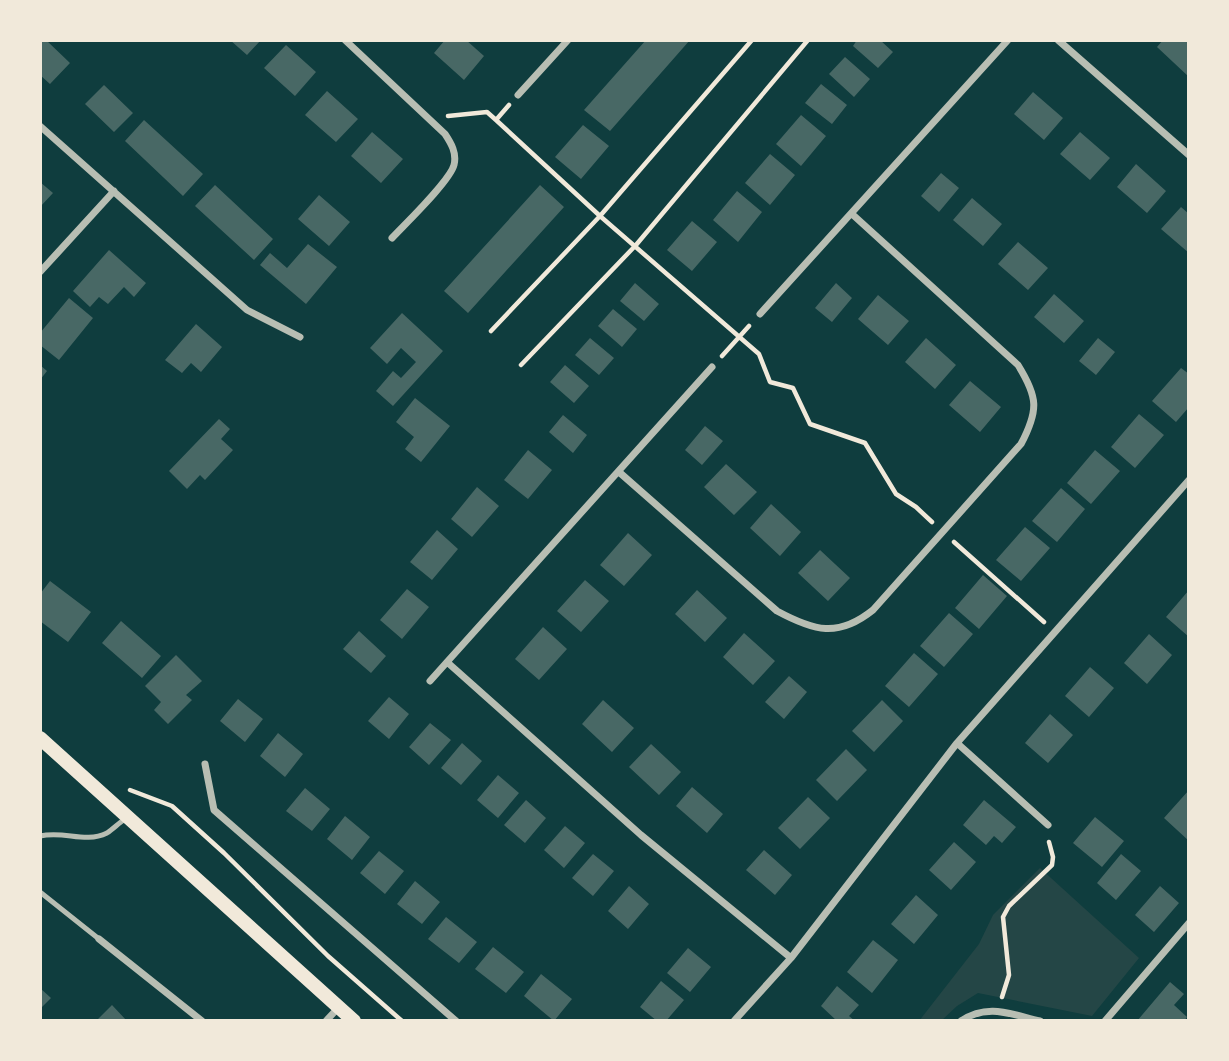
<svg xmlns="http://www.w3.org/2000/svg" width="1229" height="1061" font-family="Quicksand,sans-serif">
  <rect width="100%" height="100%" fill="#0f3d3e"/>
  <path fill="#244646" d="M1040,868L1139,958L1092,1016L978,993L957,1006L941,1021H919L979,944L993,915Z"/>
  <path fill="#486865" d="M40,40H46L70,63L50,84L40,75Z
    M230,40H261L247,55Z
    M445,40H466L484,56L464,80L434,53Z
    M646,40H690L610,131L584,110Z
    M857,40H880L893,52L878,68L853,46Z
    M1163,40H1189V77L1157,47Z
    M286,45L316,72L295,96L264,68Z
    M845,57L870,79L854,97L829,74Z
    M821,84L847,105L832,124L805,103Z
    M104,85L133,113L114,132L85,104Z
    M327,91L358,119L336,142L305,115Z
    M1033,92L1063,118L1044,140L1014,114Z
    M801,115L826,136L801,166L776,144Z
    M144,120L203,174L183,196L125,141Z
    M583,125L609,146L581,179L555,157Z
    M372,132L403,159L381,183L351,156Z
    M1080,132L1110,158L1090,180L1060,154Z
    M770,154L795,175L770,205L745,183Z
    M1136,164L1166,191L1147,213L1117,187Z
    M941,173L959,188L939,212L921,196Z
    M40,182L53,193L40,207Z
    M215,185L273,239L254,260L195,206Z
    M540,185L564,207L468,313L444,291Z
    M737,191L762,212L738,242L713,220Z
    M319,195L350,222L329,246L298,219Z
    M972,198L1002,224L983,246L953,220Z
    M1181,207L1189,214V253L1161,229Z
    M692,221L717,242L692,271L667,250Z
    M1018,242L1048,268L1028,290L998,264Z
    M308,244L337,267L306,304L260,265L270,253L287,268Z
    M109,250L146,283L134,297L124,287L108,304L99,297L90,307L73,291Z
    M635,283L659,304L644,321L620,301Z
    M836,283L852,298L832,322L815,308Z
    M1054,294L1084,321L1064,343L1034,317Z
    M878,295L909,321L888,345L858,319Z
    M69,298L93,318L59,360L40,345V333Z
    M613,309L637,329L622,347L598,326Z
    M402,313L443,351L393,406L376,391L393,371L401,378L416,362L401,348L387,364L370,348Z
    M196,324L222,347L201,372L191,363L182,373L165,360Z
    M590,338L614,358L599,375L575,355Z
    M926,338L956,365L935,389L905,362Z
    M1098,338L1115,352L1096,375L1079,361Z
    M40,365L47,371L40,380Z
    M565,365L589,386L574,403L550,382Z
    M1181,368L1189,374V407L1176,422L1152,401Z
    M970,381L1001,407L980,432L949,405Z
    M415,398L450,426L421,462L405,449L414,437L396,422Z
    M1139,414L1164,435L1135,468L1111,447Z
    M563,415L587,435L573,453L549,432Z
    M219,419L230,429L221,439L233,450L205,480L200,475L187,489L169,471Z
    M705,426L723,441L702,465L685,450Z
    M528,450L552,470L528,499L504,480Z
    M1095,450L1120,471L1091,504L1067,483Z
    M726,464L757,492L734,515L704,487Z
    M477,487L499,506L472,537L451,519Z
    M1061,488L1085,509L1057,542L1032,521Z
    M771,504L801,532L780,556L750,528Z
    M1025,527L1050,548L1021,581L996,560Z
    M437,530L458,549L432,580L410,562Z
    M628,533L652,555L624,586L600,565Z
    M820,550L850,578L828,601L798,573Z
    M983,575L1007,596L979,629L955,608Z
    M585,580L609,601L581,632L557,611Z
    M50,581L91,612L68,642L40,621V594Z
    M407,589L429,607L402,639L380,620Z
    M697,590L727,618L705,642L675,614Z
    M1189,590V637L1166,617Z
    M949,613L973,634L944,667L920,646Z
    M121,621L161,656L142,678L102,643Z
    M543,627L567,649L539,680L515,659Z
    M359,631L386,656L371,673L343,649Z
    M744,633L775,661L753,685L723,657Z
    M1149,634L1172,655L1147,684L1124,663Z
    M914,653L938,674L909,707L885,686Z
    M176,655L202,681L186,695L192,700L168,724L154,710L161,702L145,686Z
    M1090,667L1114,688L1089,717L1065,696Z
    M789,676L807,692L784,719L765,702Z
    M389,697L409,714L389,739L368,721Z
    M238,699L263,719L245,742L220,721Z
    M603,700L634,728L612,752L582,724Z
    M882,700L903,721L874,752L852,731Z
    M1050,714L1073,735L1048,763L1025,743Z
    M430,723L451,740L429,765L409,747Z
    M278,733L303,754L285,777L260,756Z
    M462,743L482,761L461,785L441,768Z
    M651,744L681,772L659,795L629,767Z
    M846,749L867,770L837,801L816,780Z
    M498,775L519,793L498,818L477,800Z
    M692,787L723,814L707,833L676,806Z
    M305,788L330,809L312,831L286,811Z
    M1189,790V841L1164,818Z
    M808,797L830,818L800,849L778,828Z
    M526,800L546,818L525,843L504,825Z
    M984,800L1016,827L1002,843L994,836L986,845L963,825Z
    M345,816L370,837L352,860L327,839Z
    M1095,817L1124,841L1102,867L1073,843Z
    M565,826L585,843L564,868L544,850Z
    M954,842L976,862L951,890L929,870Z
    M764,850L792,875L775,895L746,870Z
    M379,851L404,871L385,894L360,873Z
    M593,854L614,871L593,896L572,878Z
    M1121,854L1141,871L1116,900L1097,883Z
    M415,881L440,902L422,924L397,904Z
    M629,886L649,904L628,929L608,911Z
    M1160,886L1179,903L1154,932L1135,915Z
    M916,895L938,915L914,944L891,924Z
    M446,917L477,942L459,963L428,939Z
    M873,940L898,960L872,993L847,972Z
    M493,947L524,972L506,993L475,969Z
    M688,948L711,967L690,992L667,973Z
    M541,974L572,999L554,1021L524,996Z
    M661,981L684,1000L666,1021H657L640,1007Z
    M1170,982L1184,994L1174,1005L1187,1017L1184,1021H1137Z
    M837,986L859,1005L849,1016L855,1021H837L821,1006Z
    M40,988L51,998L40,1009Z
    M112,1005L127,1021H96Z"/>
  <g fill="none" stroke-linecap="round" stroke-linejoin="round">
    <path stroke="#f1e9da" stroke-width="4.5" d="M448,116L487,112L496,120L509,105
      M496,120L600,216L759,354L770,382L793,388L810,424L865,443L896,494L916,507L932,522
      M491,331L600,216L752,40
      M722,356L749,326
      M521,365L636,245L808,40
      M954,542L1044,622
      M130,790L172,806L224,853L328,956L402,1021
      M1002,997L1009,975L1003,917L1009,906L1052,865L1053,857L1049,842"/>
    <path stroke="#b8beb3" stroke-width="5" d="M40,836C65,830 84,844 107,833C113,829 119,823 125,819
      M40,892L99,939"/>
    <path stroke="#b8beb3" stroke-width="7" d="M345,40L445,134C451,143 457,153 454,165C450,181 405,224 392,238
      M1058,40L1189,155
      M518,95L568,40
      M40,126L247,310L300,337
      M40,272L114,191
      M760,314L1008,40
      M712,367L447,662L641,835L791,958
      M619,472L777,611C814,631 838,638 873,610L1021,444C1039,410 1038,397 1018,365L852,214
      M430,681L447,662
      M957,743L1048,825
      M205,764L214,810L456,1021
      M99,939L202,1021
      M326,1021L338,1008
      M734,1021L791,958L957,743L1189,480
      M961,1021C988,1003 1010,1014 1040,1021
      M1105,1021L1189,923"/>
    <path stroke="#f1e9da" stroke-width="14" d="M40,738L354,1021"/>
  </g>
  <rect width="1229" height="1061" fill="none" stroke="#f1e9da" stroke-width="84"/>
</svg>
